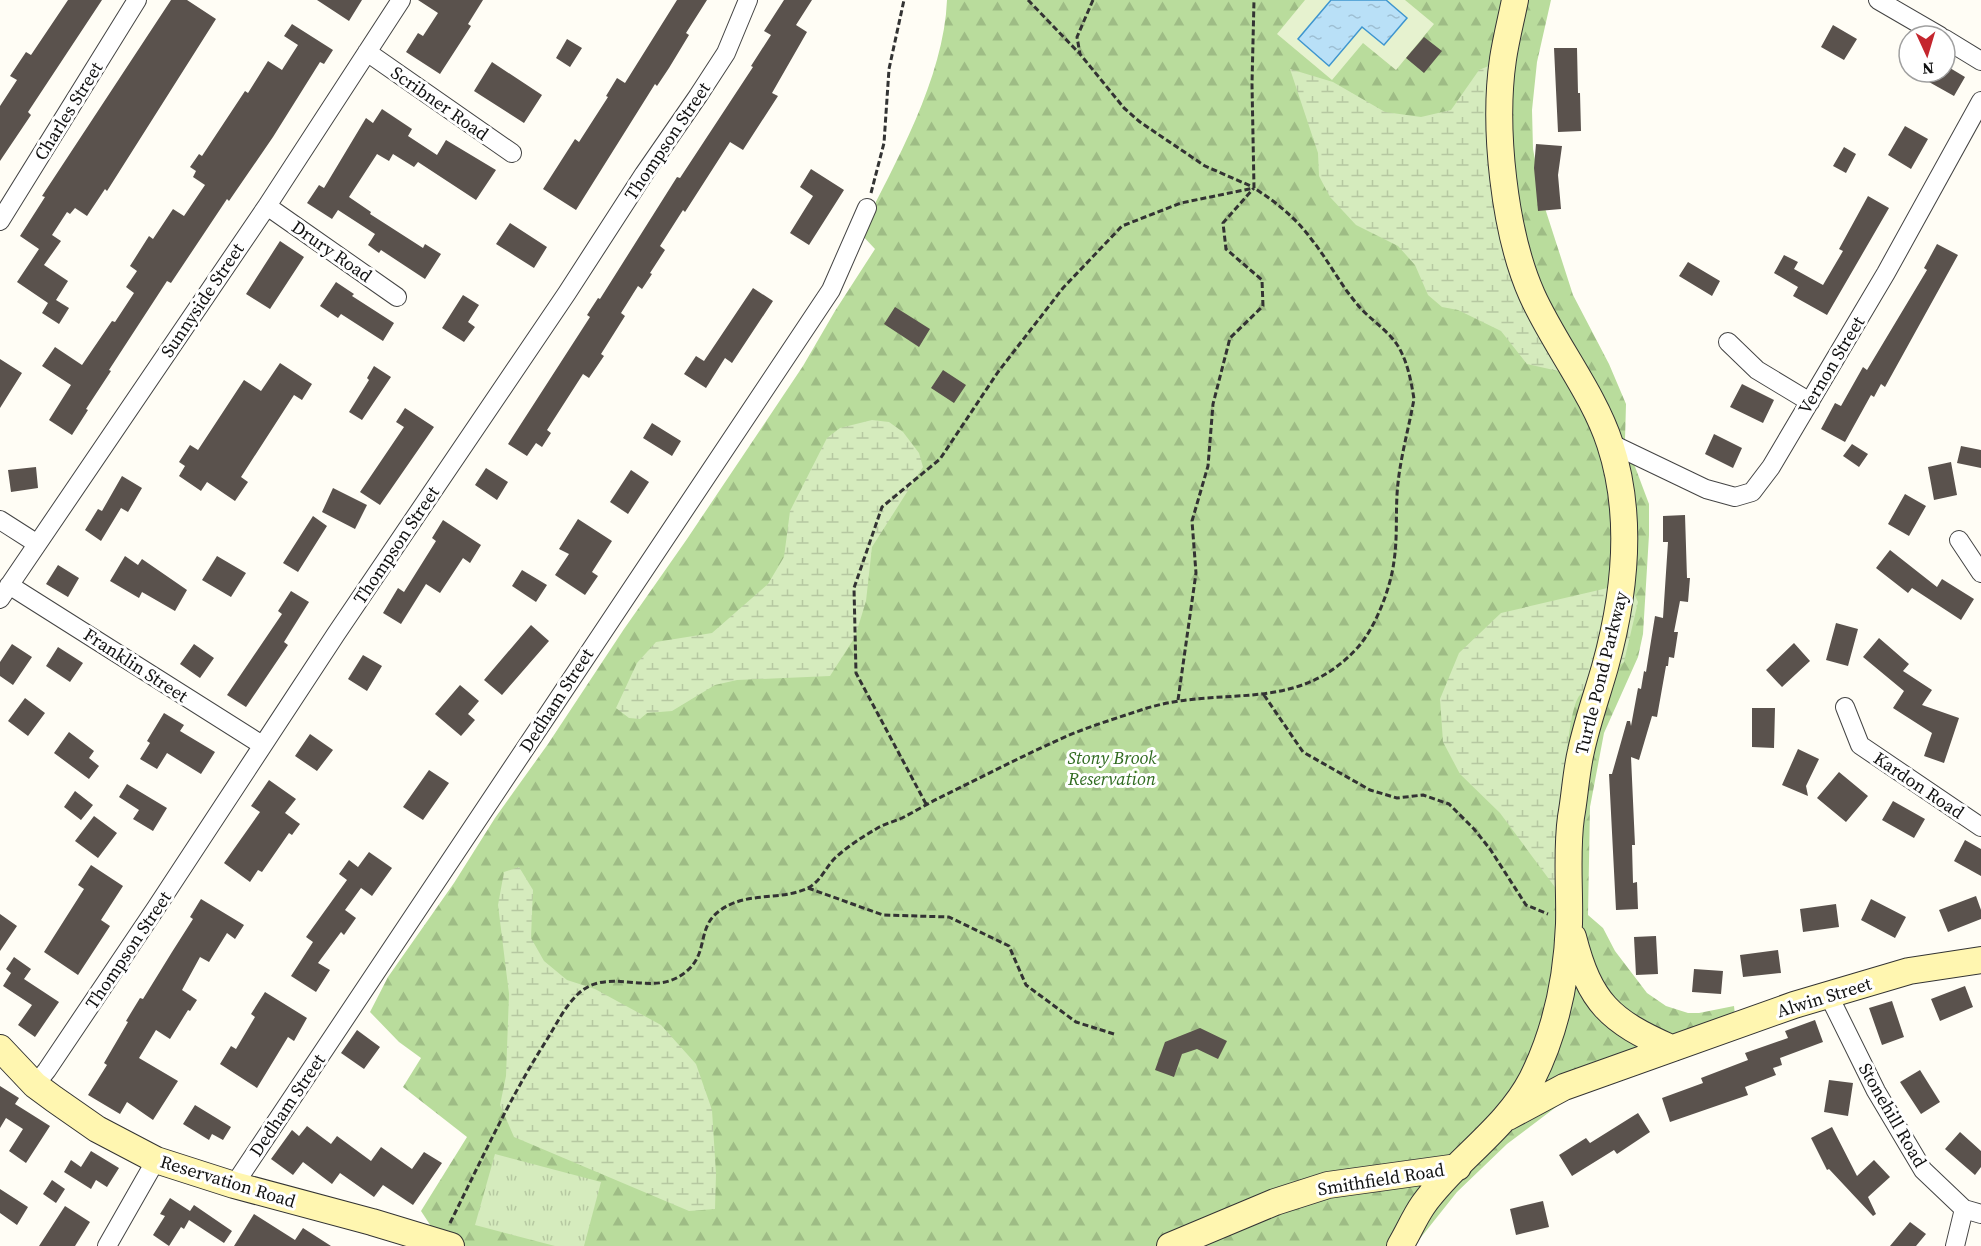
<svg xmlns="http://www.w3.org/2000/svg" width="1981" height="1246" font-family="'Source Serif 4',serif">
  <defs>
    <pattern id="forest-firs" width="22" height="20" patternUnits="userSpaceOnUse" patternTransform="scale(1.5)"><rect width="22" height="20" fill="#b9dc9c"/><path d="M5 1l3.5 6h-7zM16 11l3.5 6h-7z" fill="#9ebc85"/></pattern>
    <pattern id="wetland-marsh" width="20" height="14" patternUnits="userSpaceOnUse" patternTransform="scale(1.5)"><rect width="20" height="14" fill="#d5ebbd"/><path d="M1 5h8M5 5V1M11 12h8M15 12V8" fill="none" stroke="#b6c8a1"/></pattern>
    <pattern id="park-tufts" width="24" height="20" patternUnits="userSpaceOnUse" patternTransform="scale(1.5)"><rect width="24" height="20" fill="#d5ebbd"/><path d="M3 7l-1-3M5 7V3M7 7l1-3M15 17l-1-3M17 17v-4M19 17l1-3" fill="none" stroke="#b6c8a1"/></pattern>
    <pattern id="water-ripples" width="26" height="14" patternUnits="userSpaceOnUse" patternTransform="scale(1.5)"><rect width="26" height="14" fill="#b9e0f7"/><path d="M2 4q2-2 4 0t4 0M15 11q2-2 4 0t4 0" fill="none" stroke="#9ebfd3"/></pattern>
  </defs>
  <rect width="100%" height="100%" fill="#fffdf5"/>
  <path fill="url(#forest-firs)" d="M947,0H1551L1537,62L1532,110L1533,149L1543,202L1573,295L1609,364L1626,404L1625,440L1649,504V535L1643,634L1638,657L1604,733L1590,807L1588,915L1603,928L1615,951L1647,993L1666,1006L1688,1013H1699L1734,1006L1737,1034L1614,1075L1560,1104L1507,1144L1457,1192L1414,1246H444L421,1211L467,1137L403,1087L421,1058L399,1042L370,1012L388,977L454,883L495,818L548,744L624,629L687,539L803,366L835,311L875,249L860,233C895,164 944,78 947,0Z"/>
  <path fill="url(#wetland-marsh)" d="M1491,65L1508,215L1567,373L1527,364L1501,331L1458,310L1442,307L1428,295L1415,265L1398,246L1356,225L1330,197L1319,176L1318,153L1290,69L1333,82L1385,112L1421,117L1451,110L1479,70Z
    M872,420L889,422L903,432L919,453L923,467L872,547L866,601L855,637L830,676L737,680L715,685L672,711L647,713L640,719L629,718L616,708L637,663L656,642L712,633L768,584L784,557L790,511L827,438L840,428Z
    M1629,583L1638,602L1624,662C1611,672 1592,682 1580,695C1563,713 1561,862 1560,894L1500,813L1460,774L1443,742L1440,699L1459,653L1501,613Z
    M519,867L533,890L531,938L544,961L567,980L595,989L661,1025L696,1064L712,1110L716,1174L715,1209L689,1211L514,1137L500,1105L506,1076L509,994L498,905L504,872Z"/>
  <path fill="url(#park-tufts)" d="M495,1154L601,1182L584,1246H555L475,1225Z"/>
  <path fill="#e6f2cf" d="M1305,0H1405L1434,24L1396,70L1363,43L1332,80L1277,34Z"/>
  <path fill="url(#water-ripples)" stroke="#3f96cf" stroke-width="1.5" d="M1331,0H1386L1407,18L1384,45L1362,27L1329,66L1298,39Z"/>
  <path fill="#5a524d" d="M68,0H102L28,112L31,115L0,161V106L17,80L10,76L26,52L31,55Z
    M171,0H187L216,19L107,191L105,189L87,216L75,208L70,214L67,212L52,235L61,241L44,265L68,281L56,300L69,308L59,324L42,313L48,303L17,282L39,249L20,236L45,197L42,196Z
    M317,0H362L349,21Z
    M418,0H483L468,24L471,26L440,74L406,52L418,33L423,36L438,13Z
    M677,0H707L686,33L689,35L669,68L657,86L655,84L576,210L543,189L575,139L579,142L608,97L606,96L617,78L625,83Z
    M784,0H812L796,25L807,32L772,93L778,96L743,150L730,142L685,212L683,210L660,246L665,250L650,273L652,274L642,289L638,286L621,313L625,316L601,354L604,356L589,378L583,374L547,430L551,433L542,447L536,443L527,456L508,444L590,317L587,315L598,298L600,299L677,177L680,178L753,67L751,66L771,35L764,31Z
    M292,24L333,50L324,64L320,62L273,137L229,201L227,199L171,283L167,281L109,370L111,371L86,409L88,410L72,435L49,420L71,385L42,366L55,347L82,365L112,321L115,322L134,293L126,287L137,271L130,266L149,236L153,239L173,209L184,216L205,185L193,177L196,171L190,167L199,154L202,156L245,91L248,93L268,61L282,70L298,45L284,36Z
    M1833,25L1857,39L1844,60L1821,47Z
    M1424,37L1442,51L1424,73L1406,58Z
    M567,39L582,48L570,67L556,58Z
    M1554,48H1577L1578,93H1580L1581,131L1558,132Z
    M492,62L542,95L524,123L474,91Z
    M1945,65L1965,77L1954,96L1929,82L1935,72H1945Z
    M382,109L412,129L408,136L437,155L446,140L496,170L476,200L418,162L414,167L393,154L389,161L377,154L349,197L371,212L370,214L423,248L425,244L441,254L425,279L381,250L379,253L368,245L375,234L338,210L332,219L307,203L319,185L324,188L366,118L373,123Z
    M1905,126L1928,139L1911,169L1888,155Z
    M1536,144L1562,146L1558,175L1561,209L1538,211L1534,168Z
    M1844,147L1856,154L1846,173L1833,166Z
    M811,169L844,190L809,245L790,233L813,196L800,187Z
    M1868,196L1889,208L1827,315L1793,296L1798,287L1774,273L1784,255L1798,262L1794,269L1823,285L1843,251L1839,249Z
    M510,223L547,247L534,268L496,244Z
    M280,241L304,257L270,309L246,294Z
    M1937,244L1958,255L1885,387L1881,384L1874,397L1871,395L1845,442L1821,429L1835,403L1841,406L1863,367L1867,370L1927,270L1924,268Z
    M1688,262L1720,281L1712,296L1679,276Z
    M336,282L354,294L352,296L394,323L383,341L341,314L338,318L320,306Z
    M753,288L773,301L732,363L725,358L706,388L684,374L696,356L704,361Z
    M463,295L479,305L468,322L475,327L464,342L442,328Z
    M895,307L930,329L919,347L884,324Z
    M0,359L22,373L0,408Z
    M280,363L312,384L302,400L294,395L241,477L248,482L235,501L207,482L201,491L179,476L185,466L179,462L190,445L198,450L244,380L261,391Z
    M374,366L391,377L362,420L349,412L369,380L367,378Z
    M943,370L966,385L954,403L931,388Z
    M1742,384L1774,400L1763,423L1730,407Z
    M405,408L434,427L380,505L360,492L404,427L396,422Z
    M652,423L681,441L672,456L643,438Z
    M1714,434L1742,448L1733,468L1705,454Z
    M1852,444L1868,454L1859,467L1843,456Z
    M1961,446L1981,450V468L1957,463Z
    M1951,462L1957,495L1934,500L1928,467Z
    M36,467L38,488L11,492L8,470Z
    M486,468L508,482L497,500L475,485Z
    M631,470L649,482L628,514L610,502Z
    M122,476L142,488L128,512L121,508L101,541L85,530L98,509L102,511Z
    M333,488L367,505L355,529L322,512Z
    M1905,494L1926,506L1909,536L1888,524Z
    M1685,515L1687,578H1690L1688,602L1680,601L1674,632H1678L1674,658L1669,657L1668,666H1666L1657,717L1652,716L1639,760L1631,757L1635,845H1632L1633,883L1637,882L1638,909L1616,910L1609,774H1612L1627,721H1630L1631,726L1638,688L1641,689L1644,671L1646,672L1655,616L1663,618L1668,542H1663V516Z
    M313,516L327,526L298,572L283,563Z
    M578,519L612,541L592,572L598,576L585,595L555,575L569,554L559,549Z
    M443,520L481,545L470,563L463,558L440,593L426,584L401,624L383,613L398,588L404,592L436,541L432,538Z
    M1890,550L1937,587L1942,579L1974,599L1961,620L1912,588L1908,593L1876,568Z
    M125,556L138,565L142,559L187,590L175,611L142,592L139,598L110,581Z
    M217,556L246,573L231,597L202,580Z
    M58,565L79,578L68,597L46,584Z
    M522,570L547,585L536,602L512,586Z
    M291,591L309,602L284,642L288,645L246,707L227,695L282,614L278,611Z
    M1836,623L1858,629L1848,666L1826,660Z
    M531,625L549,641L502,695L484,680Z
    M1879,638L1909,664L1903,671L1932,690L1922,705L1959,718L1944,763L1924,756L1932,733L1893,708L1904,691L1863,657Z
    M1794,643L1810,661L1782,687L1766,670Z
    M12,644L32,657L13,685L0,676V662Z
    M194,644L214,658L200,678L180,664Z
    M58,647L83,663L70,682L46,666Z
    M363,655L382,666L367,691L348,679Z
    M460,685L479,701L468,714L475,720L461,736L435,714Z
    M25,698L45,713L28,736L8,721Z
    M1752,708H1775L1774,748L1752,747Z
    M164,713L184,725L180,731L215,752L201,774L167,753L157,769L140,759L150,743L147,741Z
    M69,732L94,751L89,758L99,766L89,779L54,753Z
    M310,734L333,750L317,771L295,756Z
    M1798,749L1819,759L1806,786L1808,796L1782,785Z
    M429,770L449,783L423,820L403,807Z
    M1839,772L1868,796L1846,822L1817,798Z
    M269,780L296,799L285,813L300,824L292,835L289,833L262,872L258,870L250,882L224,863L260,812L251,806Z
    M127,784L167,808L153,831L133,819L139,810L119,797Z
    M75,791L93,805L81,820L64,807Z
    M1893,801L1925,819L1914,838L1882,820Z
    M94,816L117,833L98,858L75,841Z
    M1965,840L1981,849V876L1954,861Z
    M369,852L392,868L372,896L361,888L345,910L356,918L344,935L341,932L318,963L330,970L316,992L291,976L313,942L306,937L347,880L339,874L349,860L358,867Z
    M91,865L123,886L101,920L110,926L78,975L44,952L84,889L78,885Z
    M1976,896L1981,910V919L1948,932L1939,910Z
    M201,899L244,925L235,939L227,933L209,962L200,957L182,990L197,1000L190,1011L188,1010L170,1039L156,1030L139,1058L178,1081L153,1120L127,1102L120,1114L88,1095L107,1065L104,1063L128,1022L126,1021L140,998L143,999L172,952L193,919L190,917Z
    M1871,899L1906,917L1895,938L1861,920Z
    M1836,904L1839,927L1803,932L1800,909Z
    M0,914L17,926L0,951Z
    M1656,936L1658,974L1636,975L1634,937Z
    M1778,950L1781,973L1743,977L1740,955Z
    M14,957L31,969L24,979L59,1002L35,1037L18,1025L32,1005L3,986L11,973L6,969Z
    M1694,969L1723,971L1721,994L1692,992Z
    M1965,986L1973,1007L1940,1021L1931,999Z
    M265,992L307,1018L294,1041L288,1037L257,1088L220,1064L231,1046L236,1049L255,1017L251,1014Z
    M1892,1001L1904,1037L1882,1045L1869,1008Z
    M1815,1020L1823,1042L1780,1058L1782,1065L1773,1068L1776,1075L1745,1087L1748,1095L1670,1122L1662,1098L1703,1083L1701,1078L1748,1060L1745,1053L1788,1038L1785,1031Z
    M1200,1028L1227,1041L1218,1059L1197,1049L1182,1054L1174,1077L1155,1070L1165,1042Z
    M357,1030L380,1047L364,1069L341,1053Z
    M1920,1070L1940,1102L1921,1114L1900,1082Z
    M1829,1080L1853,1083L1848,1116L1824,1112Z
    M0,1086L19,1098L15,1104L50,1126L26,1163L9,1151L23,1129L6,1118L0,1128Z
    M195,1105L231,1127L223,1140L212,1134L209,1140L183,1124Z
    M1638,1113L1650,1132L1617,1154L1614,1150L1572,1176L1559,1155L1586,1138L1590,1143Z
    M307,1126L331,1144L337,1136L371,1161L381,1147L412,1169L424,1152L442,1163L413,1205L383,1185L374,1197L340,1173L332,1184L303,1162L293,1175L271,1159L292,1130L299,1136Z
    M1832,1127L1857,1176L1874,1160L1890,1177L1868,1197L1876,1214L1873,1216L1829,1169L1827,1170L1811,1138Z
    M1960,1132L1981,1151V1167L1975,1175L1945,1149Z
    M91,1151L119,1168L107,1187L96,1180L91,1189L64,1172L71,1160L81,1167Z
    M52,1180L65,1189L56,1203L43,1194Z
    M0,1189L28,1207L17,1225L0,1213Z
    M170,1198L190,1211L194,1205L232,1231L224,1243L189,1220L184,1229L181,1227L169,1246L153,1235L165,1216L160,1214Z
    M1543,1201L1549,1227L1516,1235L1510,1209Z
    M65,1206L90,1222L75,1246H39Z
    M254,1214L295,1240L303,1228L331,1246H234Z
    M1910,1222L1926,1234L1916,1246H1890Z"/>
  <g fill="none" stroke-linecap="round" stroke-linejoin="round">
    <g stroke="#444" stroke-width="20">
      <path id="street" d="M1878,0L1940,36
        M1945,39L1981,61
        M367,52L512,153
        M267,206L397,297
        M0,221L137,0
        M1728,342L1757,370L1810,402
        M1610,443L1706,489L1735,497L1752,492L1771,467L1886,273L1981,101
        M0,520L36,543
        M1959,540L1981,573
        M9,585L262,745
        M0,599L267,206L401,0
        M1845,707L1860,745L1981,827
        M1828,994L1876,1091L1923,1170L1964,1209L1981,1214
        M35,1085L47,1070L156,908L336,634L567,293L644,174L698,96L726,53L748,0
        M234,1185L831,290L867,208
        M107,1246L156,1160
        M1955,1246L1964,1209"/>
    </g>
    <g stroke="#333" stroke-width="28">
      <path id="secondary" d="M1573,937C1590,1003 1610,1021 1671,1048
        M0,1048L35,1085L54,1099L97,1129L156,1160L234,1185L372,1222L451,1246
        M1508,1117L1564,1087L1794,1005L1909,971L1981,960
        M1170,1246L1275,1202L1328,1185L1458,1167
        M1400,1246C1408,1233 1414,1218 1423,1205C1455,1160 1506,1129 1532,1079C1556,1031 1567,977 1569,924C1570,889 1566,852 1571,817C1575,795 1576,772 1581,751C1587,723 1597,695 1605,667C1625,595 1634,517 1610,444C1594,394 1554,344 1532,295C1504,232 1493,127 1503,59C1506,39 1511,20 1515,0"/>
    </g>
    <path stroke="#333" stroke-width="3" stroke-dasharray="6 3" stroke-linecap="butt" d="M1028,0L1079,53
      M1093,0L1077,37L1080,54L1124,108L1140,122L1205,166L1253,187
      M871,193L884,143L889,69L904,0
      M1264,695L1303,752L1370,790L1397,798L1423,795L1449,804L1474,829L1490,849L1526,905L1548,914
      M1178,700L1196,573L1192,521L1208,466L1213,404L1230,338L1263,306L1262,280L1226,249L1223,223L1254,188
      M926,804L856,673L854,588L882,507L940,459L998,372L1063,288L1122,226L1181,203L1254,188
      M808,888L883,915L949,917L1009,946L1026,985L1076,1022L1114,1034
      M450,1223C481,1161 509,1099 546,1041C556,1025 565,1006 578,994C608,966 648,996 680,976C711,957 695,930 718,912C744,891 778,901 806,889C821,882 825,868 835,858C847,847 862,837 876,829C884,824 893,822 902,818C914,812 927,804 939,798C982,777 1024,755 1067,736C1091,726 1117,718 1141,710C1221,683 1296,717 1359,646C1376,626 1391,587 1394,561C1398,535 1395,509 1398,483C1401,455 1409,427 1414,399C1411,380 1407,359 1396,343C1385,328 1368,318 1357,304C1340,284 1328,260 1312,240C1296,218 1276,202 1254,188L1252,84L1254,0"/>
    <use href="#street" stroke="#fff" stroke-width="18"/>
    <use href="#secondary" stroke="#fff6b0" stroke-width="26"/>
  </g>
  <g text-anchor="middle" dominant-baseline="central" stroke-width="6" stroke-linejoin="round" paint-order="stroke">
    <g font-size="18" fill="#111" stroke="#fff">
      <text transform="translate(440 103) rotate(35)">Scribner Road</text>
      <text transform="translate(68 111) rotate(-58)">Charles Street</text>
      <text transform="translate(667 141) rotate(-56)">Thompson Street</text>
      <text transform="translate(332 251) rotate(35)">Drury Road</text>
      <text transform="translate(202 300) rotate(-56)">Sunnyside Street</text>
      <text transform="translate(1831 365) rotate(-59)">Vernon Street</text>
      <text transform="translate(396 545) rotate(-56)">Thompson Street</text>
      <text transform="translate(136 665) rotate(33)">Franklin Street</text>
      <text transform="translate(1601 673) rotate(-76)">Turtle Pond Parkway</text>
      <text transform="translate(556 700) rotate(-57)">Dedham Street</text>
      <text transform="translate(1919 785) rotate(34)">Kardon Road</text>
      <text transform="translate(128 950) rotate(-56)">Thompson Street</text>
      <text transform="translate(1824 997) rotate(-17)">Alwin Street</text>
      <text transform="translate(287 1105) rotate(-56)">Dedham Street</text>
      <text transform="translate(1893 1115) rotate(60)">Stonehill Road</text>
      <text transform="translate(1381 1179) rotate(-9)">Smithfield Road</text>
      <text transform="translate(228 1181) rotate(17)">Reservation Road</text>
    </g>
    <g font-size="18" font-style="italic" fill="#2f6b1f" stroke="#fff">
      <text x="1112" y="757">Stony Brook<tspan x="1112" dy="21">Reservation</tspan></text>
    </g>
  </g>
  <g transform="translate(1927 54) rotate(176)"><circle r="28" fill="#ffffff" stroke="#a0a0a0" stroke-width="1.5"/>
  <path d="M0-4.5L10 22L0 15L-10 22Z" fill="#c4262e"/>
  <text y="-9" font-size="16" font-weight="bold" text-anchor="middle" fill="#111111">N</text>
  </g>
</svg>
